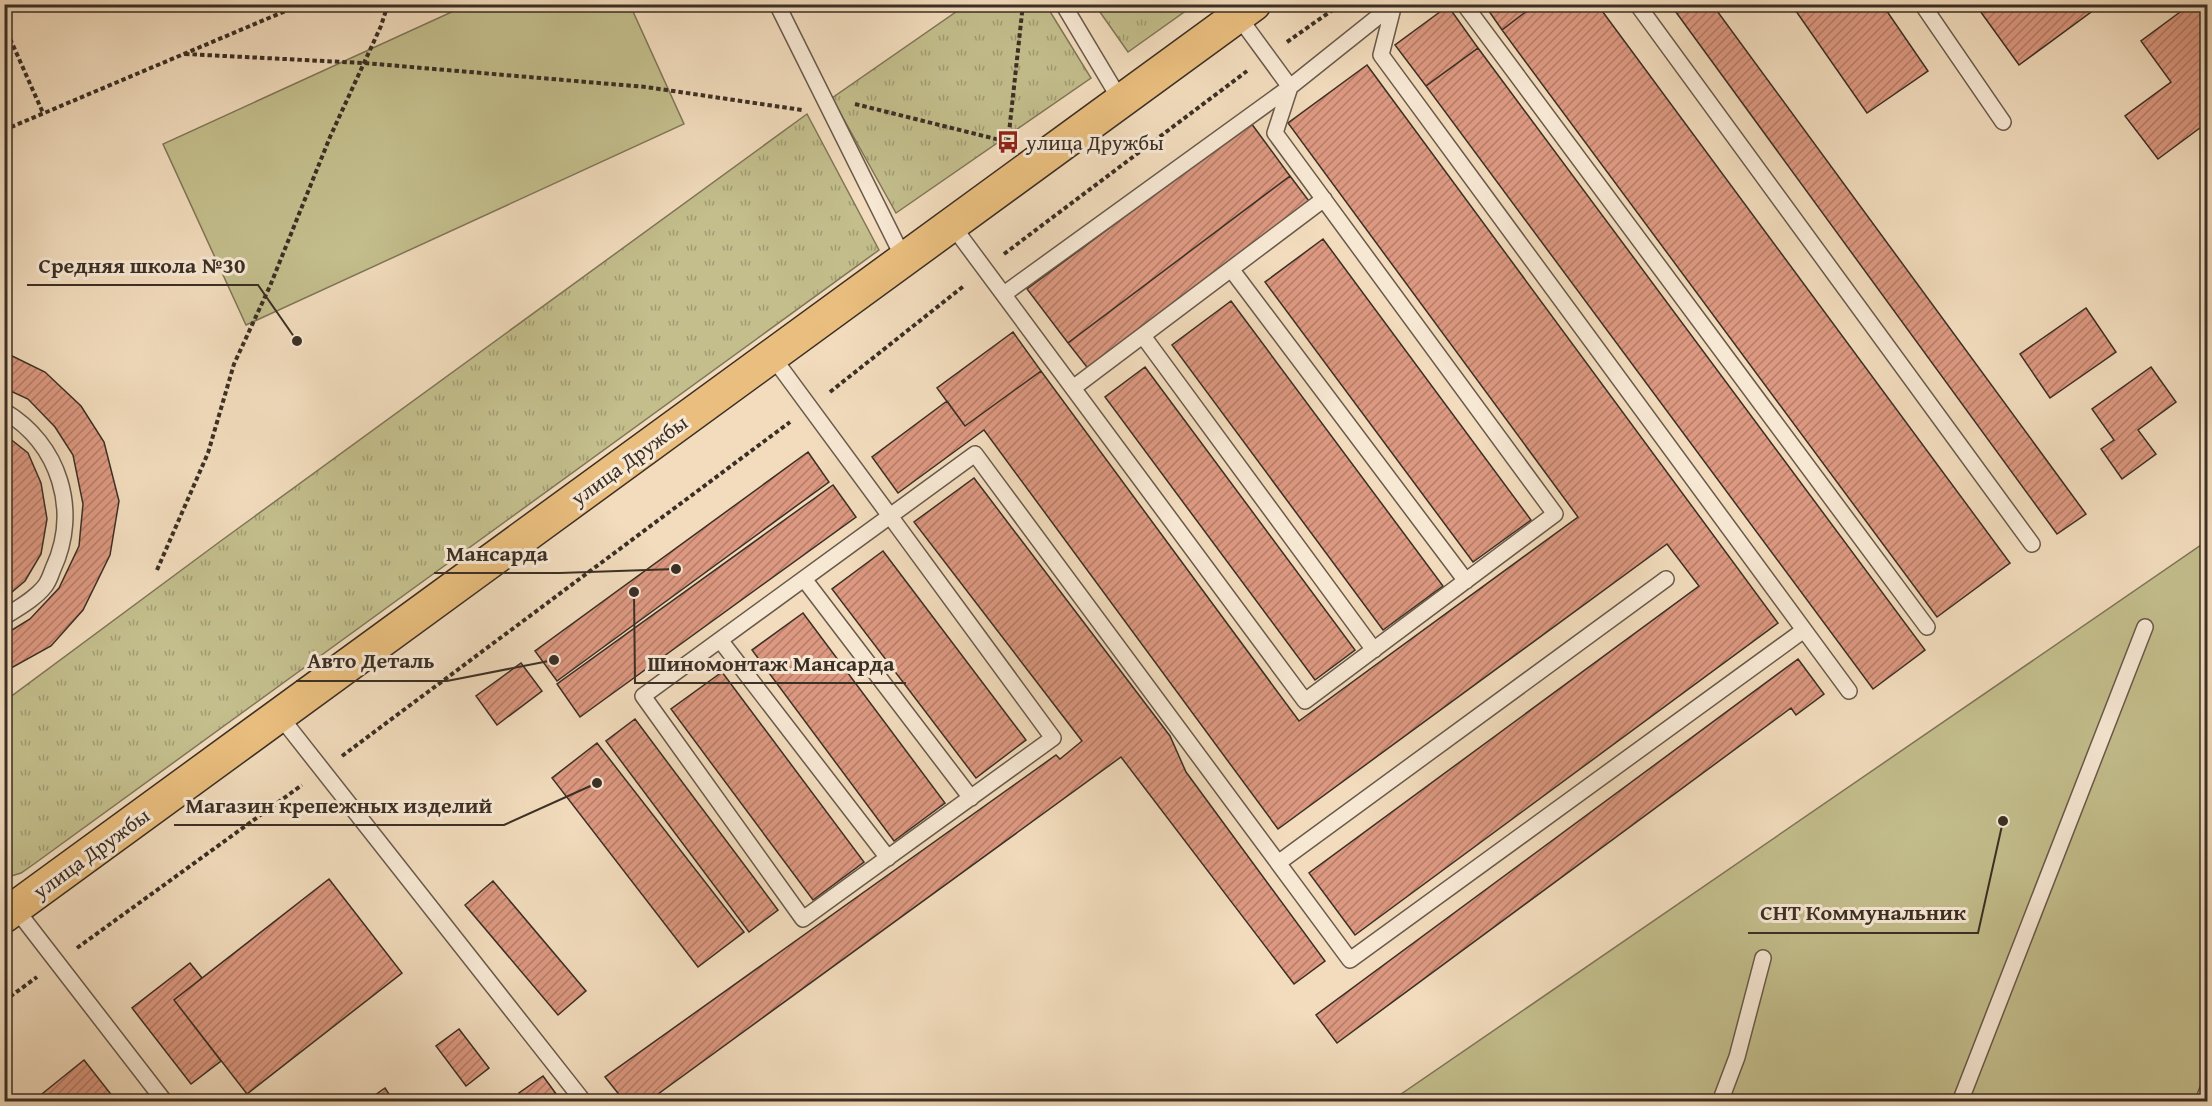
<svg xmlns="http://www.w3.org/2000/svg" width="2212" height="1106" font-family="'Gentium Book Plus',serif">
  <defs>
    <pattern id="grass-tufts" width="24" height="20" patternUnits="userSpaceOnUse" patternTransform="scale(1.5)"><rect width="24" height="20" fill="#c3be8c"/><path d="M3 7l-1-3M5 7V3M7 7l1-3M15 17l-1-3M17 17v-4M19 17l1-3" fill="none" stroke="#a09b72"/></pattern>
    <pattern id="building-hatch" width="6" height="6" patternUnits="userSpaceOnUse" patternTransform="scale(1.5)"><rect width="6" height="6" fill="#dc9880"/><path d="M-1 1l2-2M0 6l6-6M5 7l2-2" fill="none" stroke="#b47c69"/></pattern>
  </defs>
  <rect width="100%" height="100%" fill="#f2dcbd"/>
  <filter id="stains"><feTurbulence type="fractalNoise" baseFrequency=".00333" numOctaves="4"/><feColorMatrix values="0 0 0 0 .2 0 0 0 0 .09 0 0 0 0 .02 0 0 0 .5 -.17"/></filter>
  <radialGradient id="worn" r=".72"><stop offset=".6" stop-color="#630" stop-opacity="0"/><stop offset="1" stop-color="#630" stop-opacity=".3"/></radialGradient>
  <path fill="url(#grass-tufts)" stroke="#7f7658" stroke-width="1.5" d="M966,5H1046L1091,78L896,213L832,98Z
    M1095,5H1194L1128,52Z
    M807,114L879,250L34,864L21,873L5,878V701L218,543Z"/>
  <path fill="#c3be8c" stroke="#7f7658" stroke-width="1.5" d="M469,4L630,5L684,124L246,325L163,144Z
    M2207,541V1101H1391Z"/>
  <path fill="url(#building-hatch)" stroke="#3b2f25" stroke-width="1.5" d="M1484,4H1536L1502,30Z
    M1536,4H1597L2010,563L1937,617L1502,30Z
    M1670,4H1712L2086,514L2057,534Z
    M1791,4H1882L1928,71L1867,113Z
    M1975,4H2102L2019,65Z
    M2191,4H2195L2208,22V130L2204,125L2158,159L2125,116L2171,82L2141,41Z
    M1448,6L1478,48L1426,86L1395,45Z
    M1478,48L1925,650L1873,689L1426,86Z
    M1367,65L1778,623L1355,935L1309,873L1699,586L1667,544L1278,829L984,430L898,493L872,457L947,401L965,426L1041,371L1299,721L1578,517L1288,123Z
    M1251,123L1290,176L1068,343L1027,289Z
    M1290,176L1312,205L1090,371L1068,343Z
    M1323,239L1531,520L1473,562L1265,282Z
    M1231,301L1443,586L1383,630L1172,345Z
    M2086,308L2116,352L2050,398L2020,354Z
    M1013,332L1041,371L965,426L937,388Z
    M4,352L45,372L81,406L104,442L119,501L110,555L83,610L51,646L4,672V635L30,619L59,588L79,546L83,504L73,455L55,427L28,399L4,388Z
    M1145,367L1355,650L1315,680L1105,397Z
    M2151,367L2176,402L2138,430L2156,454L2122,479L2101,449L2114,440L2092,409Z
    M4,434L28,453L41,483L47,519L41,554L25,581L5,598Z
    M808,452L829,482L557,681L535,651Z
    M974,478L1170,736L1186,772L1325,961L1294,984L1121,757L647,1102H625L605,1077L1056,755L1060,759L1082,741L914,522Z
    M833,485L856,517L580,717L557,684Z
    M883,551L1026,740L976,778L832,589Z
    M803,613L945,803L894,841L752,650Z
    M1798,659L1824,694L1796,715L1791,708L1337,1043L1316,1015Z
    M521,663L542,691L497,725L476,696Z
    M722,672L864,862L813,900L671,709Z
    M635,719L778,910L749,932L606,741Z
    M597,743L744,932L698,967L552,778Z
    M329,879L402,973L247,1094L174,1000Z
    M493,881L586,991L558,1015L465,905Z
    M190,963L202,978L174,1000L221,1061L191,1084L132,1008Z
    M459,1029L489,1068L466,1086L436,1046Z
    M84,1060L117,1102H32Z
    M543,1076L562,1102H525L519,1093Z
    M385,1088L394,1102H365Z"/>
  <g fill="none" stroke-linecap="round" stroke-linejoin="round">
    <g stroke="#695a4b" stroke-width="18">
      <path id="lane" d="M777,4L904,259
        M1063,4L1121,101
        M1394,4L1381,55L1849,691
        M1464,4L1927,627
        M1637,4L2032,544
        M1922,4L2003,122
        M952,225L1305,701L1555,514L1275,133L1290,87L1238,16
        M1231,269L1466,581
        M1004,294L1290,87L1394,4
        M1143,336L1374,650
        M772,356L890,516L643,696L803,919L1053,738L890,516L975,454L1350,960L1804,630
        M1073,388L1324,199
        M4,411C60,444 80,511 53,569C51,574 49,581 45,586C35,599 18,608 4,617
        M804,579L971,798
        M720,640L888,858
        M279,715L584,1102
        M1278,863L1666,579
        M15,908L165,1102
        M1720,1102L1737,1057L1763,958
        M1960,1102L2145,627
        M2203,1102L2208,1089"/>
    </g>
    <g stroke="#3b2f25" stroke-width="36">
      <path id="primary" d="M4,916L1254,4"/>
    </g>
    <path stroke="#3b2f25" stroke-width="4" stroke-dasharray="4.5 3" stroke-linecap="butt" d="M4,25L43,113
      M1287,42L1341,4
      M185,54L364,63L646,87L802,110
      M855,104L1008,142L1023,4
      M4,130L302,4
      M1004,254L1247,71
      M830,392L965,285
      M157,570L208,453L234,364L270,286L330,137L381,26L388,4
      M342,756L790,422
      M77,948L302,785
      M4,1001L37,977"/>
    <use href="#lane" stroke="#f7e8d4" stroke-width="15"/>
    <use href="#primary" stroke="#e9be7e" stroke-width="33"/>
  </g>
  <defs>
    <g id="bus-bare" transform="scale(1.8)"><path d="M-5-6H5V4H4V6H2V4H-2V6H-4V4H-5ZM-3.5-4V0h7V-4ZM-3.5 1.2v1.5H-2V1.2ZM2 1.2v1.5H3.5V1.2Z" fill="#8f2418" stroke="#f7e8d4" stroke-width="2.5" paint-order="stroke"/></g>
  </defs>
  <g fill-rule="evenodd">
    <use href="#bus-bare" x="1008" y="142"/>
  </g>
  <g text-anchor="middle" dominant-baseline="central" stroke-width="6" stroke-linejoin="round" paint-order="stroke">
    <g font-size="21" fill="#3b2f25" stroke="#f7e8d4" text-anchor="start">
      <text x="1026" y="142">улица Дружбы</text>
    </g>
    <g font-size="21" fill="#3b2f25" stroke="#f7e8d4">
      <text transform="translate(629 460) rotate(-36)">улица Дружбы</text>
      <text transform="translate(91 853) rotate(-36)">улица Дружбы</text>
    </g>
  </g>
  <path fill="none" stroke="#3b2f25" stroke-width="2" d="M297 341L258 285H27M676 569L560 573H434M554 660L447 681H296M634 592L635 683H906M597 783L504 825H174M2003 821L1978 933H1748"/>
  <g fill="#3b2f25" stroke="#f7e8d4" stroke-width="2">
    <circle cx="297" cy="341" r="6"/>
    <circle cx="676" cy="569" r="6"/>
    <circle cx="554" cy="660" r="6"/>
    <circle cx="634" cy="592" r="6"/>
    <circle cx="597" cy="783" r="6"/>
    <circle cx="2003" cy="821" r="6"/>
  </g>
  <g font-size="22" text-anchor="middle" font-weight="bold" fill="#3b2f25" stroke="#f7e8d4" stroke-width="6" stroke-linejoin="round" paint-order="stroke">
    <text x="142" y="273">Средняя школа №30</text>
    <text x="497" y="561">Мансарда</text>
    <text x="371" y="668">Авто Деталь</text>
    <text x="771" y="671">Шиномонтаж Мансарда</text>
    <text x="339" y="813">Магазин крепежных изделий</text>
    <text x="1863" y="920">СНТ Коммунальник</text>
  </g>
  <rect width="2212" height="1106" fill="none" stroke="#f2dcbd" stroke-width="24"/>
  <rect x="6" y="6" width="2200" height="1094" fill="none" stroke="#3b2f25" stroke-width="3"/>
  <rect x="12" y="12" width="2188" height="1082" fill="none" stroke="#3b2f25" stroke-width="1.5"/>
  <rect width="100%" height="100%" filter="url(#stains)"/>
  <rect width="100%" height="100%" fill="url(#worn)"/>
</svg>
